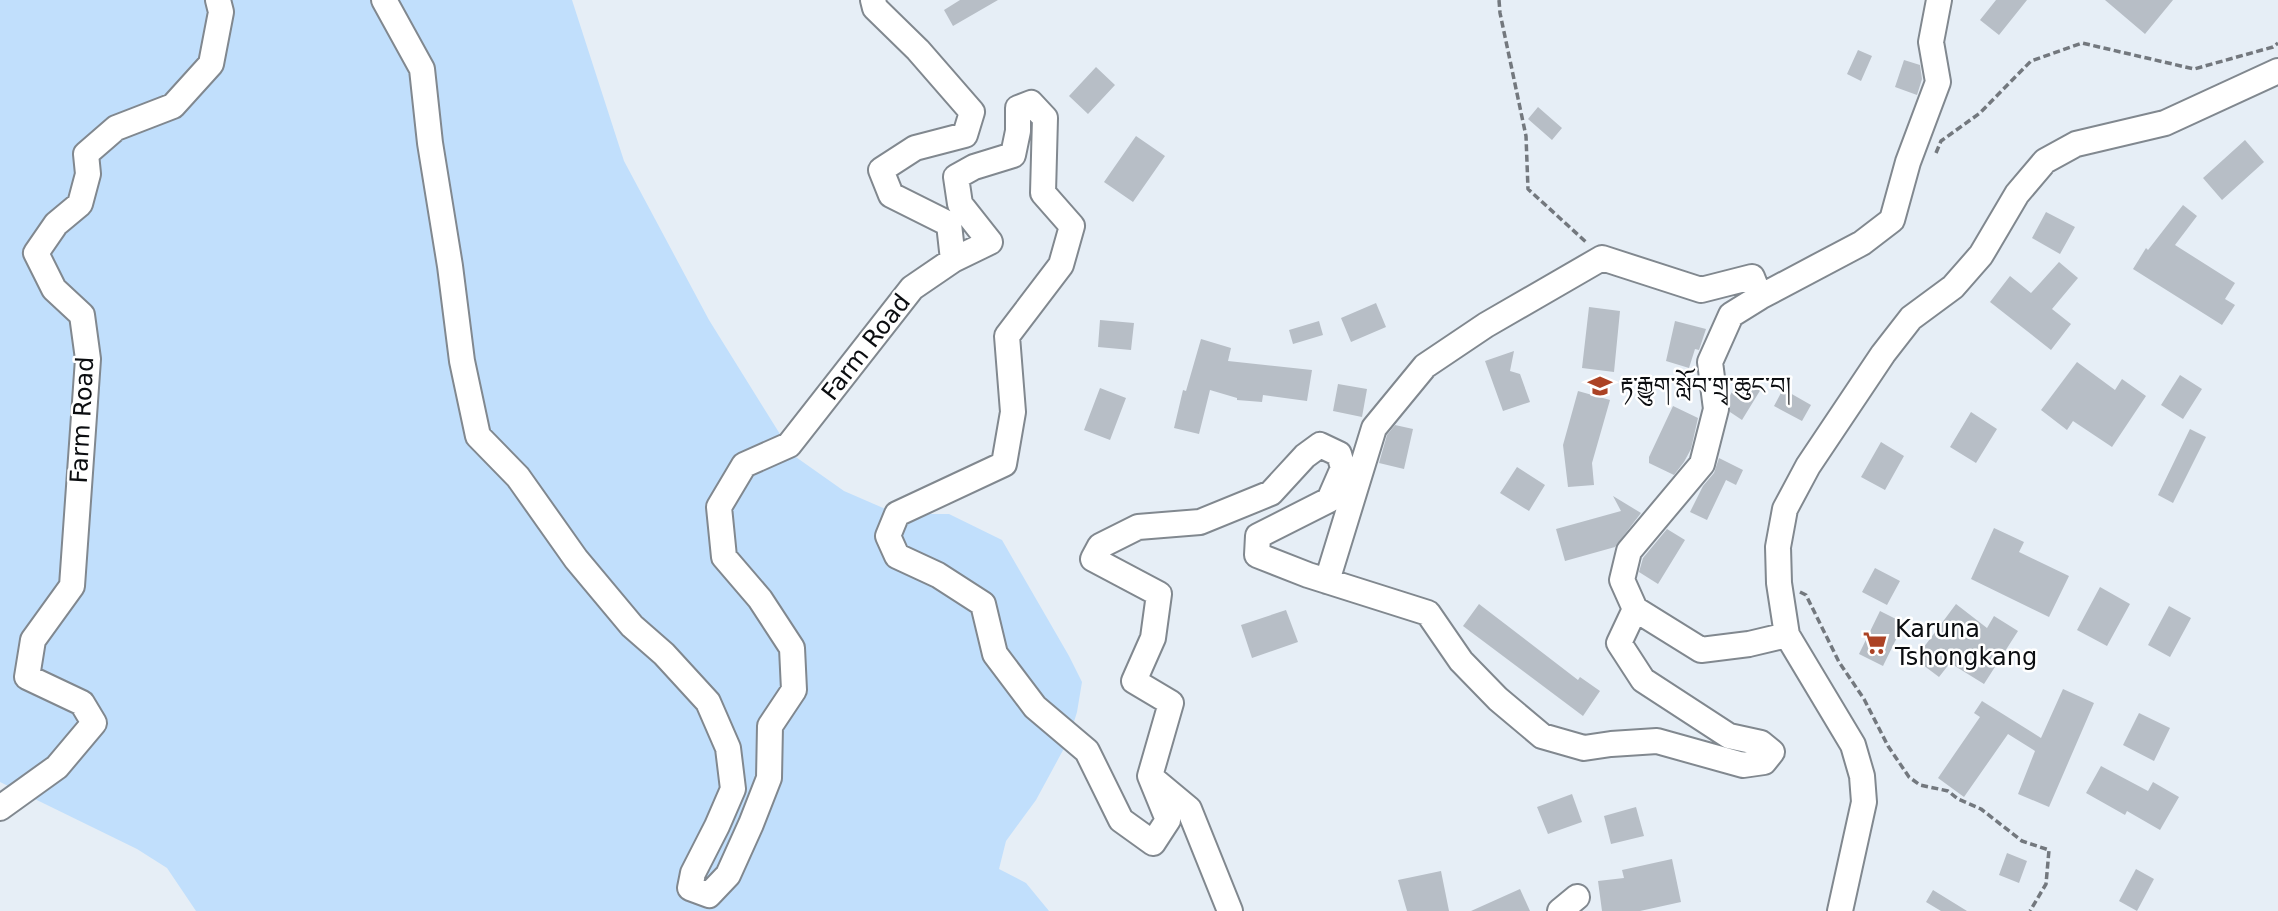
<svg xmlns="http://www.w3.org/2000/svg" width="2278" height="911" font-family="'DejaVu Sans','Noto Serif Tibetan',sans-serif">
  <rect width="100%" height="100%" fill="#e6eef6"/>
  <path fill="#c1dffc" d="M0,0H572L624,161L709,320L793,455L844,491L897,514H949L1002,540L1069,656L1082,682L1077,712L1068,741L1036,800L1006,841L999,869L1026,883L1049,911H196L167,868L137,849L0,782Z"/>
  <path fill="#b7bec6" d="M960,0H998L953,26L944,10Z
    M1996,0H2027L1999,35L1980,20Z
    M2105,0H2173L2145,34Z
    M1858,50L1872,56L1861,81L1847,74Z
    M1904,60L1920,65L1922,79L1917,95L1895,87Z
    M1096,67L1115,85L1088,114L1069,96Z
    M1538,107L1562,128L1552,140L1528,119Z
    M1136,136L1165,156L1133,202L1104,182Z
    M2245,140L2264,162L2222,200L2203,178Z
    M2183,205L2197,216L2175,245L2235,283L2225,299L2235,305L2222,325L2133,269L2146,248L2148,250Z
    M2046,212L2075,227L2060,254L2032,238Z
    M2059,262L2078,278L2052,309L2071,324L2051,350L1990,302L2010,276L2031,293Z
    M1376,303L1386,327L1351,342L1341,318Z
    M1589,307L1620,311L1614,372L1582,368Z
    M1100,320L1134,323L1131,350L1098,347Z
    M1319,321L1323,335L1293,344L1289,330Z
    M1675,321L1706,329L1699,350L1695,349L1689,368L1666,361Z
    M1201,339L1231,348L1228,361L1312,370L1307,401L1263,395L1262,402L1237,400V398L1210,390L1199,434L1174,428L1183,390L1186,391Z
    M1514,351L1510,371L1520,374L1530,402L1503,411L1485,361Z
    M2077,362L2115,390L2122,379L2146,396L2112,447L2073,421L2067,430L2041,410Z
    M2180,375L2202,389L2183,419L2161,405Z
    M1741,377L1761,389L1742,420L1730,412L1729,397Z
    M1338,384L1367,389L1362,417L1333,411Z
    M1100,388L1126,398L1110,440L1084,430Z
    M1783,389L1811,405L1802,421L1774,406Z
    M1578,391L1610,400L1592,463L1594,485L1568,487L1563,445Z
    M1673,406L1698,418L1691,449L1684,462L1674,475L1649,463V457Z
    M1971,412L1997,429L1976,463L1950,447Z
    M1395,425L1413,429L1404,469L1379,463L1387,435Z
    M2190,429L2206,437L2173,503L2158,495Z
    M1881,442L1904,456L1885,490L1861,477Z
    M1719,458L1743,470L1736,485L1726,480L1707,520L1690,512L1703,486L1714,473Z
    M1517,467L1545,485L1529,511L1500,493Z
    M1613,496L1641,513L1615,547L1565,561L1556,529L1621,511Z
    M1994,528L2024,542L2019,552L2069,576L2049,617L1971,579Z
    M1667,529L1685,540L1658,584L1639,572L1643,558Z
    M1875,568L1900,581L1887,605L1862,592Z
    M2100,587L2130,604L2107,646L2077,630Z
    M1479,604L1578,680L1580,677L1600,691L1583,716L1463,626Z
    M1956,604L1987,628L1994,616L2018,631L1984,684L1950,663L1939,677L1915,659Z
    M2169,606L2191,618L2170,657L2148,645Z
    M1286,610L1298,642L1252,658L1241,625Z
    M1880,611L1904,623L1883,666L1859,654Z
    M2063,689L2094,703L2049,807L2018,794L2035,751L2008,734L1964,797L1938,778L1980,717L1974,713L1982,701L2041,738Z
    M2139,713L2170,728L2154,761L2123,745Z
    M2101,766L2148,791L2153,782L2179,797L2160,830L2127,811L2125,815L2086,793Z
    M1572,794L1582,822L1548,834L1537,807Z
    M1636,807L1644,836L1611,844L1604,816Z
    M2007,853L2027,861L2019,883L1999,875Z
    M1672,859L1681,902L1640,911H1602L1598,881L1624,878L1622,870Z
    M2136,869L2154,879L2137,911L2119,901Z
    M1441,871L1449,911H1407L1398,880Z
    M1520,889L1530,911H1471Z
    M1933,890L1967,911H1941L1926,902Z"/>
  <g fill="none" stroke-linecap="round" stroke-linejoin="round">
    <g stroke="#81888f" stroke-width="28">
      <path id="minor" d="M384,0L422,69L430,143L450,266L462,361L478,436L518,477L576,559L632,626L664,654L708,702L728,748L733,789L717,826L693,873L690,888L709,895L728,875L751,824L769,778L770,726L794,690L792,648L760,599L724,557L719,507L744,465L789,445L912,288L953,260L990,242L960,204L956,177L974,167L1013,155L1018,131V108L1031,103L1045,118L1043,193L1072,226L1061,265L1007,336L1013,412L1004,464L897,514L888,536L897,556L938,575L983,604L995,654L1035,707L1087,751L1121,820L1153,843L1168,820L1150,776L1171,703L1134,681L1153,638L1159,594L1093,559L1100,546L1138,527L1200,522L1271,493L1305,456L1320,445L1339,454L1343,468L1329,500L1258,536L1257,555L1308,575L1428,613L1461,661L1498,699L1542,736L1584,748L1611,744L1657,741L1743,765L1764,762L1772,752L1761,743L1729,736L1643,680L1619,643L1635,609L1701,650L1749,644L1787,635
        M873,0L875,8L918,50L972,112L965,135L915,148L881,170L891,195L949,224L953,260
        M1327,581L1374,428L1425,366L1486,325L1602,258L1701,290L1752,277L1760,297
        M1635,609L1622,580L1629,551L1702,464L1716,409L1710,362L1731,315L1760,297L1862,243L1892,220L1908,162L1938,82L1931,42L1939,0
        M1153,779L1189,809L1230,911
        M0,808L57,767L94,723L82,703L27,677L33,640L72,586L88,359L82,315L54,289L36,253L56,224L80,204L88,174L86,154L116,128L173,106L211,64L221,12L218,0
        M1560,911L1577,897
        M1840,911L1864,802L1862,776L1853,745L1787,635L1779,583L1778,547L1785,509L1808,466L1883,354L1911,318L1953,287L1981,255L2017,194L2045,161L2076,144L2165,123L2278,71"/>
    </g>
    <path stroke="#73787e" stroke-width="3.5" stroke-dasharray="7 3.5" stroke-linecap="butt" d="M1499,0L1500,13L1526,136L1528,189L1586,242
      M1936,153L1941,141L1980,113L2031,61L2082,43L2194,69L2273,47L2278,43
      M1800,592L1806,595L1839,662L1864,699L1888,746L1909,777L1920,785L1948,791L1958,799L1981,809L2022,841L2049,850L2046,884L2030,911"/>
    <use href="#minor" stroke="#fff" stroke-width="24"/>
  </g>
  <defs>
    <g id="school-bare" transform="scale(1.89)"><path d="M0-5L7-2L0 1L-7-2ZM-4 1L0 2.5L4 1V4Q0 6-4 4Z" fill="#ac4325" stroke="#fff" stroke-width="2.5" paint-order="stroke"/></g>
    <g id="supermarket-bare" transform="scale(1.89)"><path d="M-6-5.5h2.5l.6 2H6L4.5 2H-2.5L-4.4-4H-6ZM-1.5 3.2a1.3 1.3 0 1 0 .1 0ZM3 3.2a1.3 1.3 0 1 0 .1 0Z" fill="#ac4325" stroke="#fff" stroke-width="2.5" paint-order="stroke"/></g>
  </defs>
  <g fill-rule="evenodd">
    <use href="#school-bare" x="1600" y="386"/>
    <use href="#supermarket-bare" x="1875" y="643"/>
  </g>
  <g text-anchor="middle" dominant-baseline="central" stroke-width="5" stroke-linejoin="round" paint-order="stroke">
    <g font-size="24" fill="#0b0d10" stroke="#fff">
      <text transform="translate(866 347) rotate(-52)">Farm Road</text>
      <text transform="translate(82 420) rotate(-87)">Farm Road</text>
    </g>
    <g font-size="24" fill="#0b0d10" stroke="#fff" text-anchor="start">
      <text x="1620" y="386">རྟ་རྒྱུག་སློབ་གྲྭ་ཆུང་བ།</text>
      <text x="1895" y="629">Karuna<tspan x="1895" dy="28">Tshongkang</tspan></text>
    </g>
  </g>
</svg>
